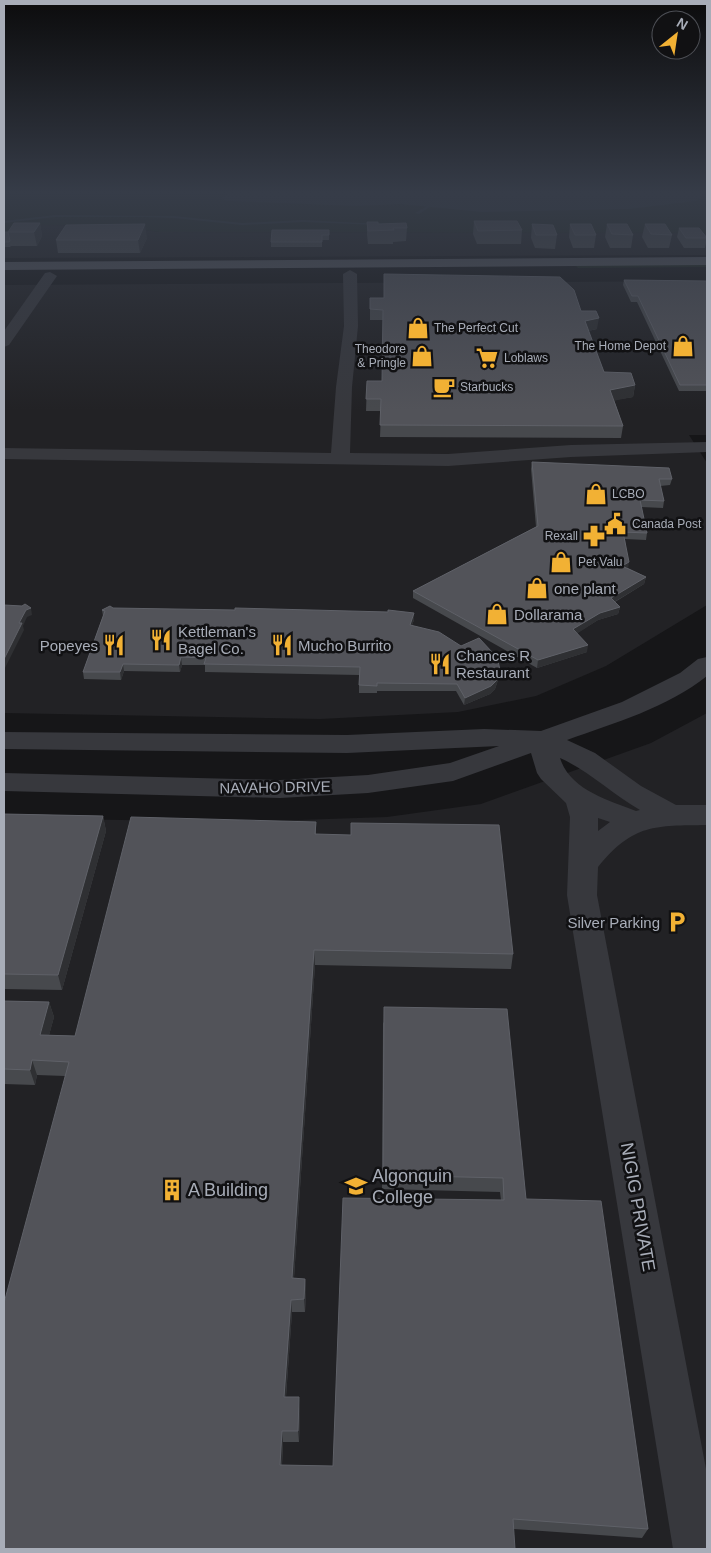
<svg xmlns="http://www.w3.org/2000/svg" width="711" height="1553" font-family="Arial,sans-serif">
  <rect width="100%" height="100%" fill="#161618"/>
  <path fill="#222225" d="M41,225L119,226L159,232L707,233V255L4,258V232L30,230Z
    M707,281V435H689L707,463V605L606,666L536,696L458,712L320,719L4,713V285Z
    M707,713V1549H4V818L241,822L387,817L481,804L651,743Z"/>
  <path fill="#1e261f" d="M7,193H707V233L159,232L119,226L83,225H41L30,230L4,232V195Z
    M606,264H707V267L578,268L576,266Z"/>
  <path fill="#2c353c" d="M229,193H703L702,197L696,201L629,209L482,212L400,204L356,206L229,201L220,199Z"/>
  <g fill="none" stroke-linecap="round" stroke-linejoin="round">
    <path fill="#2c353c" fill-rule="evenodd" d="M427,206L430,207L419,214L415,213Z
      M55,215L174,216L242,223L303,220L381,224L379,225L303,222L242,225L174,218L145,217H55L4,223V221Z"/>
    <path fill="#37383d" fill-rule="evenodd" d="M350,270L357,274L358,326L352,387L350,453L448,454L571,445L707,442V452L571,457L448,466L4,459V448L331,453L336,387L344,326L343,274Z
      M50,272L57,276L9,345L4,347V331L45,273Z
      M707,657V676C667,708 614,723 567,740L595,753L641,786L676,805H707V825C655,826 634,823 598,867L597,895L707,1474V1549H673L567,895L570,817L566,803L541,779L537,773L531,753L453,781L368,793L280,798L4,791V773L280,780L368,775L450,763L499,746L347,753L4,749V732L347,735L484,729L541,731L622,702L680,673L698,659ZM560,758C589,771 612,794 640,810L636,811C608,800 570,790 560,758ZM598,818L610,822L598,831Z"/>
    <path fill="#53555c" fill-rule="evenodd" d="M707,257V265L4,270V262Z"/>
  </g>
  <path fill="#47494d" d="M474,221L522,230L521,244H477L473,234Z
    M367,222L407,228L406,241L393,242V244H368L367,235Z
    M40,223L42,236L37,246H11L10,247H4V232H8Z
    M532,224L557,235L555,249L535,248L531,238Z
    M570,224L596,235L594,248H573L569,237Z
    M607,224L633,235L631,248H610L605,237Z
    M645,224L672,235L669,248H648L642,237Z
    M679,228L707,238L705,248H684L677,237Z
    M329,230V240H322V247H271V242Z
    M147,238L140,253H58L56,240Z
    M624,280L707,281V391H679L637,302H631L623,285Z
    M370,309L581,311L597,329L588,331L604,372L635,385L633,397L614,400L623,426L621,438L380,437L381,411H366L367,381H382L383,320H370Z
    M532,462L672,479L670,485L660,486L664,501L663,508L641,507L647,533L646,540L625,539L628,568L646,577L644,584L615,602L620,607L618,614L598,620L577,633L587,652L537,668L413,598V591L536,527L531,469Z
    M113,608L414,620L412,625L500,670L499,677L495,689L490,694L464,705L456,691H377V693H359V675L205,672V665H182L180,672L124,671L121,680L84,679L83,672L103,616L102,610Z
    M4,814L103,816L106,831L62,990L4,989Z
    M316,822V834L513,954L511,969L315,965L294,1278L305,1279L306,1292L305,1312H292L286,1397L300,1409L299,1442H283L282,1465L333,1466L501,1200L500,1192L382,1189L383,1022L526,1199L648,1529L642,1538L514,1529L4,1549L65,1076L37,1075L35,1085L4,1084V1001L49,1002L54,1017L49,1035L75,1036Z"/>
  <path fill="#2f3033" d="M40,223L42,236L37,246L34,232Z
    M145,224L147,238L140,253L138,240Z
    M599,318L597,329L583,332L585,321Z
    M635,385L633,397L608,402L610,390Z
    M629,562L628,569L622,566Z
    M646,577L644,584L609,605L611,598Z
    M620,607L618,614L598,620L572,637L573,629L600,613Z
    M31,608L32,615L27,617L23,626L24,630L4,670V659L19,623L26,610Z
    M414,613V620L409,632L410,625Z
    M588,645L587,652L537,668L538,660Z
    M181,657L182,665L180,672L179,665Z
    M123,664L124,671L121,680L120,672Z
    M500,670L499,677L495,689L490,694L464,705L465,698Z
    M103,816L106,831L62,990L58,975Z
    M314,950L315,965L293,1291L292,1278Z
    M49,1002L54,1017L45,1050L40,1035Z
    M32,1060L37,1075L35,1085L30,1070Z
    M305,1279L306,1292L305,1312L304,1299Z
    M291,1300L292,1312L285,1408L284,1397Z
    M299,1397L300,1409L299,1442L298,1431Z
    M282,1431L283,1442L281,1475L280,1465Z"/>
  <path fill="#525359" stroke="#5f6168" d="M474,221H517L522,230L478,231Z
    M367,222H378V224L406,223L407,228H393L394,230L368,231Z
    M14,223H40L34,232H8Z
    M145,224L138,240H56L66,225Z
    M532,224L553,225L557,235H536Z
    M570,224H591L596,235H575Z
    M607,224H627L633,235L612,234Z
    M645,224H665L672,235L651,234Z
    M679,228H699L707,238H686Z
    M272,230H329V235H322V242H271Z
    M4,232H8L10,241L9,242H4Z
    M384,274L560,277L574,290L581,311H596L599,318L585,321L604,372L631,373L635,385L610,390L623,426L380,425L381,399H366L367,381H382L383,310L370,309V298H384Z
    M624,280L707,281V385H680L638,296H632Z
    M532,462L669,468L672,479H659L664,501L640,500L647,533L623,532L629,562L622,566L646,577L611,598L620,607L600,613L573,629L588,645L538,660L413,591L538,526Z
    M25,604L31,608L26,610L19,623H22L4,659V605L22,606Z
    M110,606L113,608L235,610V608L388,612V610L414,613L410,625L439,632L461,646L479,638L492,652L498,661L500,670L496,681L491,686L465,698L457,684L377,683V686L359,685L360,667L204,664L206,658L181,657L179,665L123,664L120,672H83L105,611L102,610Z
    M4,814L103,816L58,975L4,974Z
    M131,817L316,822L315,834L351,835V823L499,825L513,954L314,950L292,1278L305,1279L304,1299L291,1300L284,1397H299L298,1431H282L280,1465L333,1466L343,1198L504,1200L503,1178L383,1175L384,1007L507,1009L526,1199L601,1201L648,1529L513,1519L515,1549H4V1303L69,1062L32,1060L30,1070L4,1069V1001L49,1002L40,1035L75,1036Z"/>
  <linearGradient id="sky" x2="0" y2="1"><stop stop-color="#0c0c0d"/><stop offset="0.47" stop-color="#363c48"/><stop offset="1" stop-color="#363c48" stop-opacity="0"/></linearGradient>
  <rect width="711" height="410" fill="url(#sky)"/>
  <defs>
    <g id="shop-bare" transform="scale(1.725)"><path d="M-5-2.5h2.3a2.7 3.5 0 0 1 5.4 0H5L5.5 6h-11ZM-1.5-2.5h3a1.5 2.3 0 0 0-3 0Z" fill="#f2b134" stroke="#111113" stroke-width="2.5" paint-order="stroke"/></g>
    <g id="supermarket-bare" transform="scale(1.725)"><path d="M-6-5.5h2.5l.6 2H6L4.5 2H-2.5L-4.4-4H-6ZM-1.5 3.2a1.3 1.3 0 1 0 .1 0ZM3 3.2a1.3 1.3 0 1 0 .1 0Z" fill="#f2b134" stroke="#111113" stroke-width="2.5" paint-order="stroke"/></g>
    <g id="cafe-bare" transform="scale(1.725)"><path d="M-5.5-4.5H6V0H3Q3 3.5 0 3.5H-2.5Q-5.5 3.5-5.5 0ZM3-3.2v2h1.7v-2ZM-6 4.5H4V6H-6Z" fill="#f2b134" stroke="#111113" stroke-width="2.5" paint-order="stroke"/></g>
    <g id="civic-bare" transform="scale(1.725)"><path d="M-.6-6.5H3V-4.5H.6V-3L4-1V1h2V6H-6V1h2V-1L-.6-3ZM-1.2 2.5V6h2.4V2.5Z" fill="#f2b134" stroke="#111113" stroke-width="2.5" paint-order="stroke"/></g>
    <g id="pharmacy-bare" transform="scale(1.725)"><path d="M-2-6h4v4h4v4h-4v4h-4v-4h-4v-4h4Z" fill="#f2b134" stroke="#111113" stroke-width="2.5" paint-order="stroke"/></g>
    <g id="restaurant-bare" transform="scale(1.725)"><path d="M-5-6h1v4h1v-4h1v4h1v-4h1v5L-1.5 .5V6h-2V.5L-5-1ZM5-6V6H3V1.5H1.5Q1.5-4 5-6Z" fill="#f2b134" stroke="#111113" stroke-width="2.5" paint-order="stroke"/></g>
    <g id="parking-bare" transform="scale(1.725)"><path d="M-3.5-5.5H1a3.5 3.5 0 0 1 0 7H-1V5.5H-3.5ZM-1-3.4V-.6H.8a1.4 1.4 0 0 0 0-2.8Z" fill="#f2b134" stroke="#111113" stroke-width="2.5" paint-order="stroke"/></g>
    <g id="university-bare" transform="scale(1.725)"><path d="M0-5L7-2L0 1L-7-2ZM-4 1L0 2.5L4 1V4Q0 6-4 4Z" fill="#f2b134" stroke="#111113" stroke-width="2.5" paint-order="stroke"/></g>
    <g id="building-bare" transform="scale(1.725)"><path d="M-4-6H4V6H1V3H-1V6H-4ZM-2.5-4.3h1.7v1.8h-1.7ZM.8-4.3h1.7v1.8H.8ZM-2.5-1h1.7V.8h-1.7ZM.8-1h1.7V.8H.8Z" fill="#f2b134" stroke="#111113" stroke-width="2.5" paint-order="stroke"/></g>
  </defs>
  <g fill-rule="evenodd">
    <use href="#shop-bare" x="418" y="328"/>
    <use href="#shop-bare" x="683" y="346"/>
    <use href="#shop-bare" x="422" y="356"/>
    <use href="#supermarket-bare" x="487" y="358"/>
    <use href="#cafe-bare" x="444" y="387"/>
    <use href="#shop-bare" x="596" y="494"/>
    <use href="#civic-bare" x="615" y="524"/>
    <use href="#pharmacy-bare" x="594" y="536"/>
    <use href="#shop-bare" x="561" y="562"/>
    <use href="#shop-bare" x="537" y="588"/>
    <use href="#shop-bare" x="497" y="614"/>
    <use href="#restaurant-bare" x="161" y="640"/>
    <use href="#restaurant-bare" x="114" y="645"/>
    <use href="#restaurant-bare" x="282" y="645"/>
    <use href="#restaurant-bare" x="440" y="664"/>
    <use href="#parking-bare" x="677" y="922"/>
    <use href="#university-bare" x="356" y="1186"/>
    <use href="#building-bare" x="172" y="1190"/>
  </g>
  <g text-anchor="middle" dominant-baseline="central" stroke-width="5" stroke-linejoin="round" paint-order="stroke">
    <g font-size="12" fill="#a8adb8" stroke="#111113" text-anchor="start">
      <text x="434" y="328">The Perfect Cut</text>
      <text x="666" y="346" text-anchor="end">The Home Depot</text>
      <text x="406" y="349" text-anchor="end">Theodore<tspan x="406" dy="14">&amp; Pringle</tspan></text>
      <text x="504" y="358">Loblaws</text>
      <text x="460" y="387">Starbucks</text>
      <text x="612" y="494">LCBO</text>
      <text x="632" y="524">Canada Post</text>
      <text x="578" y="536" text-anchor="end">Rexall</text>
      <text x="578" y="562">Pet Valu</text>
    </g>
    <g font-size="15" fill="#a8adb8" stroke="#111113" text-anchor="start">
      <text x="554" y="588">one plant</text>
      <text x="514" y="614">Dollarama</text>
      <text x="178" y="631">Kettleman's<tspan x="178" dy="17">Bagel Co.</tspan></text>
      <text x="98" y="645" text-anchor="end">Popeyes</text>
      <text x="298" y="645">Mucho Burrito</text>
      <text x="456" y="655">Chances R<tspan x="456" dy="17">Restaurant</tspan></text>
      <text x="660" y="922" text-anchor="end">Silver Parking</text>
    </g>
    <g font-size="15" fill="#a8adb8" stroke="#111113">
      <text transform="translate(275 787) rotate(-1)">NAVAHO DRIVE</text>
    </g>
    <g font-size="18" fill="#a8adb8" stroke="#111113" text-anchor="start">
      <text x="372" y="1176">Algonquin<tspan x="372" dy="21">College</tspan></text>
      <text x="188" y="1190">A Building</text>
    </g>
    <g font-size="18" fill="#a8adb8" stroke="#111113">
      <text transform="translate(638 1207) rotate(80)">NIGIG PRIVATE</text>
    </g>
  </g>
  <rect width="711" height="1553" fill="none" stroke="#a8adb8" stroke-width="10"/>
  <g transform="translate(676 35) rotate(30)"><circle r="24" fill="#111113" stroke="#4d4f55"/>
  <path d="M0-4L9 19L0 12L-9 19Z" fill="#f2b134"/>
  <text y="-8" font-size="14" font-weight="bold" text-anchor="middle" fill="#a8adb8">N</text>
  </g>
</svg>
